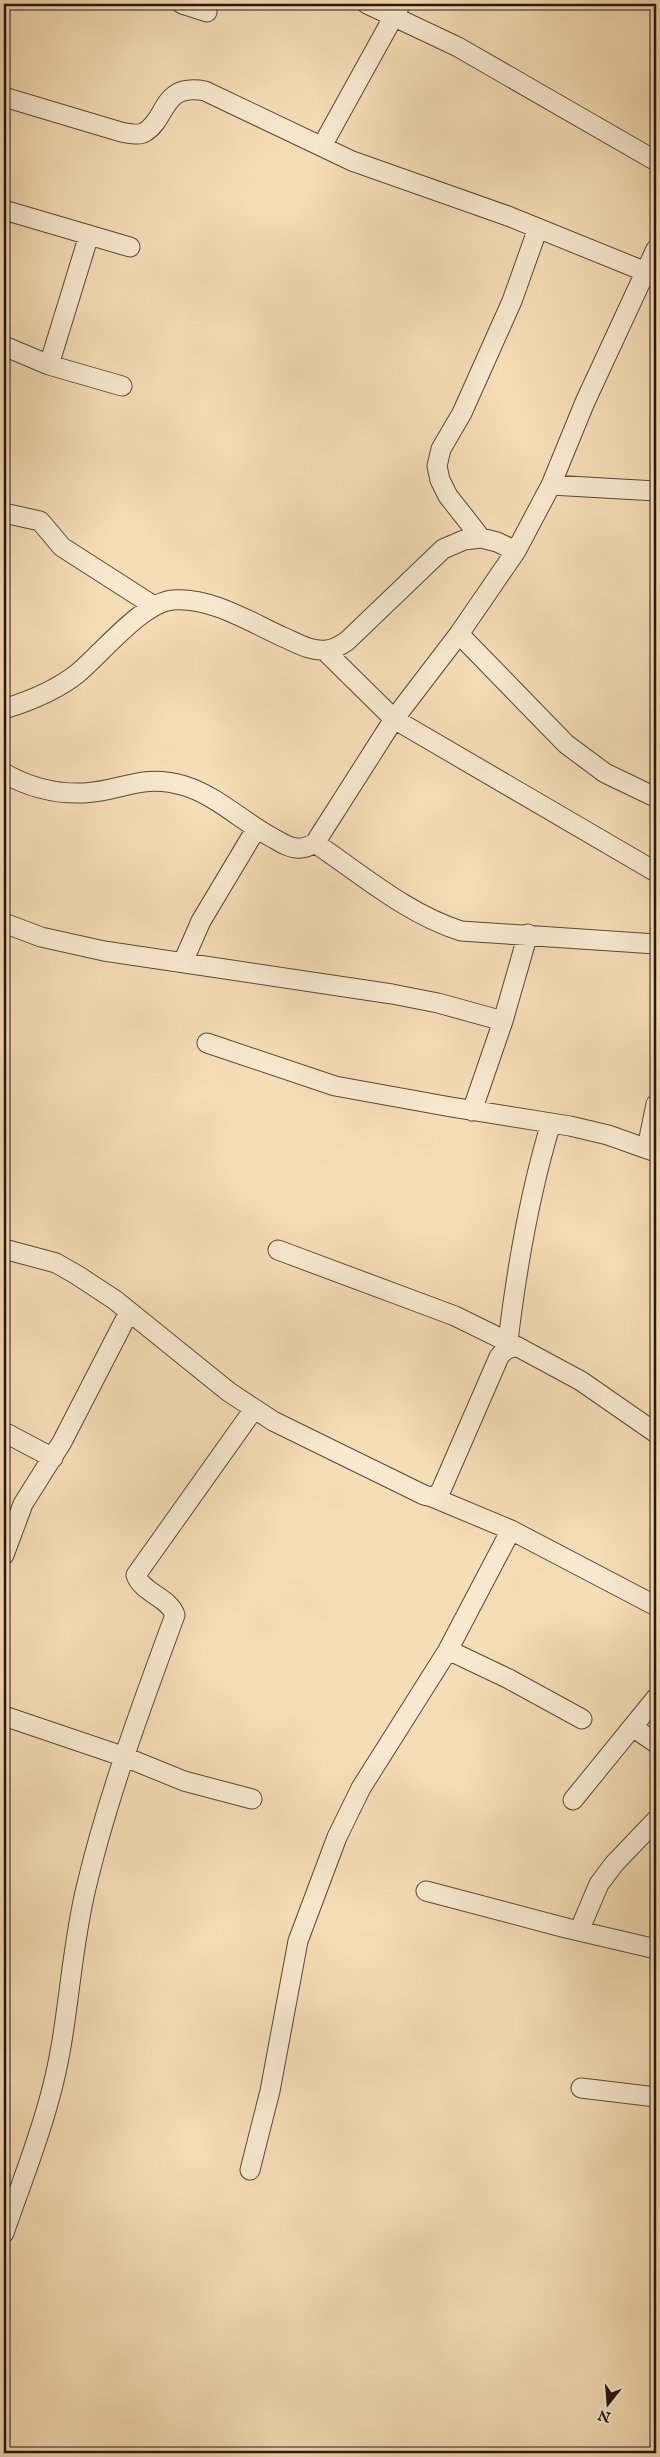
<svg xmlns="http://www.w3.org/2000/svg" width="660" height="2457" font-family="'IM FELL English',serif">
  <rect width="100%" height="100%" fill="#f5ddb6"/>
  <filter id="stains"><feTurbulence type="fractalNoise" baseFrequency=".004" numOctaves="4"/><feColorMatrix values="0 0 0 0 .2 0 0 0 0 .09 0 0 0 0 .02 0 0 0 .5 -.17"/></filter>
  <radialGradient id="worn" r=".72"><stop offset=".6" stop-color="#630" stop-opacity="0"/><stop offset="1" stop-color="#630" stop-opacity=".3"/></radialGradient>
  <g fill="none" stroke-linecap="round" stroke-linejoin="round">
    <g stroke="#5c4836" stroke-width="21">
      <path id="minor" d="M182,4L207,12
        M367,4L458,47L656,161
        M4,97L121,132C127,133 139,136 145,132C168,118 161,83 205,91L352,161L508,216L646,272
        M322,146L400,5
        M4,210L130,247
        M4,346L49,365L122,386
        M49,365L89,235
        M551,485L656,491
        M4,513L40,521L62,547L154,606
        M481,538L448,496L440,480L437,466L441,449L462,413L512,301L538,228
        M459,634L566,744L605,773L655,797
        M325,651L394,719L656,872
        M4,709C30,701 57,690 78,673C102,653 143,602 173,600C211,597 250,622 283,637C297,643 311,652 327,650C335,649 340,646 347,641L443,549L464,540L481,538L497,542L516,551
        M4,773C28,787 56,794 84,793C123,791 141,773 185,786C217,796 243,822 273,838C280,842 289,848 297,848C304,849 309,846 315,843L394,719L459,634L516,551L551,485L585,402L656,249
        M315,843C361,874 407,914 461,931L656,944
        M4,923L41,937L104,951L392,994L438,1003L503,1021
        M183,962L201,921L256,829
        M207,1043L335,1086L451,1107L570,1126L608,1135L656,1152
        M472,1111L503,1021L528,934
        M647,1148L656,1104
        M4,1249L56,1263L77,1275L115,1300L229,1392L273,1421L424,1495C433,1498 437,1497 442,1488L499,1357C504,1350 509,1347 518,1347L581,1381L656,1433
        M278,1250L455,1316L518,1347
        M508,1341C517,1266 529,1195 551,1123
        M4,1432L53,1458
        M432,1497L511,1530L656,1606
        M4,1555L23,1504L62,1442L129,1312
        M448,1650L509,1679L582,1719
        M4,1716L125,1757L184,1781L252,1799
        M634,1728L656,1743
        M573,1800L656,1698
        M426,1891L566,1928L656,1949
        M579,1931L599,1884L614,1864L656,1820
        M581,2088L656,2097
        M250,2170L270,2091L298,1941L337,1837L361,1788L448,1650L511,1530
        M4,2233C19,2189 37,2145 49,2100C69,2031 69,1958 86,1888C108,1795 142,1705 175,1615C169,1597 142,1593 136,1575L254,1409"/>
    </g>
    <use href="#minor" stroke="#f8e9d0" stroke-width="19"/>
  </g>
  <rect width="660" height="2457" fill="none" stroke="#f5ddb6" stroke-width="20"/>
  <rect x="5" y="5" width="650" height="2447" fill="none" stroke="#29170c" stroke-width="2.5"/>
  <rect x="10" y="10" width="640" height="2437" fill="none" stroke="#29170c"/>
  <g transform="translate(608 2404) rotate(197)" stroke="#f8e9d0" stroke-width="4" paint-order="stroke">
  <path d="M0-4L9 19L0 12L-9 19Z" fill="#29170c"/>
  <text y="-8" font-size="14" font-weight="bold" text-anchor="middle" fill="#29170c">N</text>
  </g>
  <rect width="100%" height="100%" filter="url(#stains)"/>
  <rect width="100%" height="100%" fill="url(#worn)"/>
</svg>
